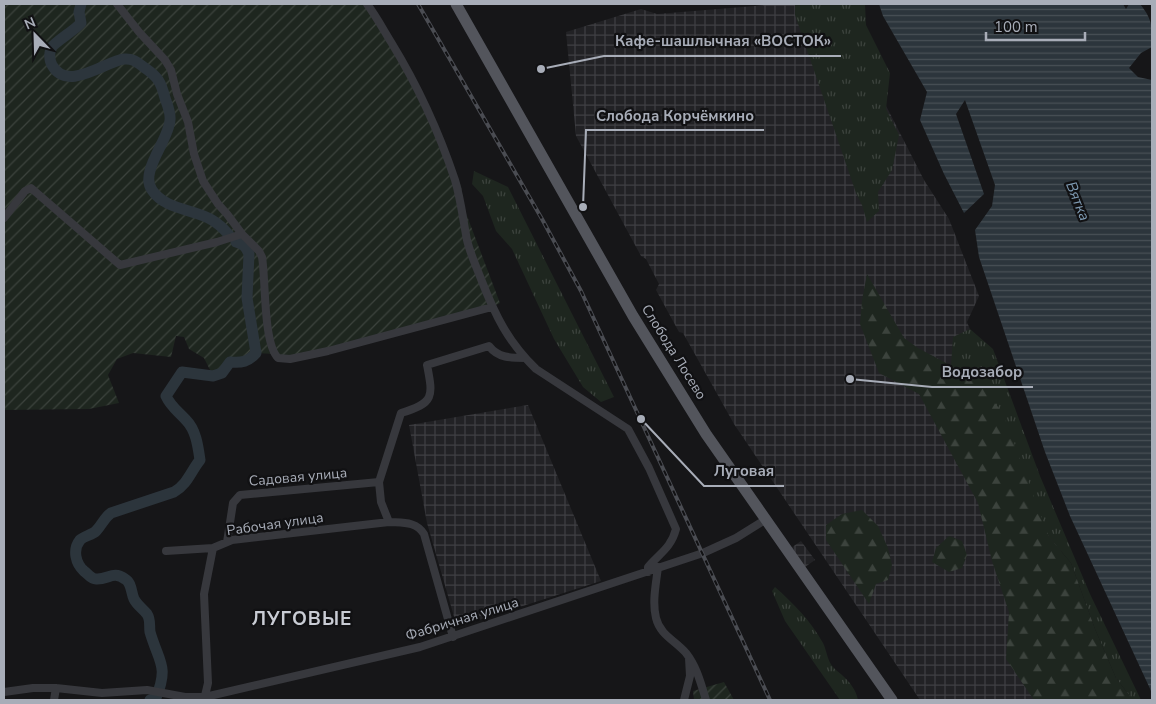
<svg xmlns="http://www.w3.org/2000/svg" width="1156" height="704" font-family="'Nunito Sans',sans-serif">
  <defs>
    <pattern id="industrial-grid" width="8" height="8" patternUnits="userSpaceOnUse" patternTransform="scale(1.25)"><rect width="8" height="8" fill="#222225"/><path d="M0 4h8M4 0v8" fill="none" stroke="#3f3f43"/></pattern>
    <pattern id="grass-tufts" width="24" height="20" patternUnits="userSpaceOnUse" patternTransform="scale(1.25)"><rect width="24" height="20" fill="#1e261f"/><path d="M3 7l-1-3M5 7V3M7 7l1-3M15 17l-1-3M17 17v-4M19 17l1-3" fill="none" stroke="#3c433d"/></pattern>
    <pattern id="forest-firs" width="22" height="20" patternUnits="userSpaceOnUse" patternTransform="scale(1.25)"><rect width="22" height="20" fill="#1e261f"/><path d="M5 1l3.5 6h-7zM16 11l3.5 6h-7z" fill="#3c433d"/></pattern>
    <pattern id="garden-furrows" width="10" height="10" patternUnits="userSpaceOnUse" patternTransform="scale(1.25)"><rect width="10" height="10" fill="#1e261f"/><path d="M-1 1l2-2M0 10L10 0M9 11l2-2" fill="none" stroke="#3c433d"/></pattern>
    <pattern id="water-rules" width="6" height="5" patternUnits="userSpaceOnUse" patternTransform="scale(1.25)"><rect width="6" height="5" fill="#2c353c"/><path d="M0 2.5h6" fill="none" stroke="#485056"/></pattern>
  </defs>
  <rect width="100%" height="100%" fill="#161618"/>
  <path fill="url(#industrial-grid)" d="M778,4H834L924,180L949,219L979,296L967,322L1122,700H920L734,424L683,333L679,332L656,290L659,284L646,259L641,256L576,136L566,32L641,9L657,14Z
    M528,405L601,581L457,627L427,523L409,425Z
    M801,541L815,560L805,567L791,548Z"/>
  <path fill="url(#grass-tufts)" d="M795,4H865L866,25L890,73L886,109L899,135L892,170L878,192L879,211L867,222L862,205L856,193L795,15Z
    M474,171L508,187L614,397L601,402L583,387L554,339L512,249L496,231L483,196L472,184Z
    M970,329L993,349L1040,476L1090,594L1141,700H1129V695L1116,678L1095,629L1071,563L1049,537L1040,517L974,379L951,366L953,337Z
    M775,587C793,603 811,621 823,643C827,651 827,660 833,667C835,670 839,672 842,675C850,682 856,690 858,700H840L785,621L772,591Z"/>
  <path fill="url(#forest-firs)" d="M867,274L904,338L918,348L974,378L1003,413L1049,537L1071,563L1095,629L1116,678L1129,695V700H1034L1006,659L1009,612L992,561L978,503L919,394L879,373L860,324L862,300Z
    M862,510L878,526L888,548L892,565L888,580L876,584L869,604L826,540V525L842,514Z
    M949,536L962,541L967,555L962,568L949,572L932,562L936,548Z"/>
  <path fill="url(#garden-furrows)" d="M4,4H366L425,101L461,186L464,208L500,303L492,307L290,359L274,354L256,353C248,362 242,363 230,362L222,373L213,376L204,358L189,349L184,337L176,336L171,357L133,353L117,359L108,375L119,403L89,409L4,410Z
    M724,682L734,700H694L693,691Z"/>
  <path fill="url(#water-rules)" d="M879,4H1123L1126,9L1129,4H1140C1153,20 1152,27 1152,47L1141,53L1129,68L1138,77L1152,80V693L1070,516L1045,452L979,257L975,230L992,206L995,185L965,100L956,114L984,194L964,213L944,174L920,120L927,92L883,16Z"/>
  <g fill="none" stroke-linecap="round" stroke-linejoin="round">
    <path stroke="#2c353c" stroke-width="11" d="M81,4L79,12L81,23C75,30 55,42 52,47C49,52 49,60 52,65C67,93 106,61 124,59C133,58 138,63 145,68C158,77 161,82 165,98C167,104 171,113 170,120C169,140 139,172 152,190C165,210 194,209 212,220C219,224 224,229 229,235
      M150,700L156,698C169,665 159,663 150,632C149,626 151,620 147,614C143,609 137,605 134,599C131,593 132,583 125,579C113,570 108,580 96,579C91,579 88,574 84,571C76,564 72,550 80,540C84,536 92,535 96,531C102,525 104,518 111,513L174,492C187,485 191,471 200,460C198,446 196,430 186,420C178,411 171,407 166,396L182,372L213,376L222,373L230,362C242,363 248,362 256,353L247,298L249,254C246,246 243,244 236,242"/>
    <path stroke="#37383d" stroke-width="8" d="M117,4L139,32L165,60L171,70L177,94L188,122L194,154L203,181L218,204L227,214L242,234L259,251L262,257C266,280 263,343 278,358L290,359L328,351L492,307
      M367,4C376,16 383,29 391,42C418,86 439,132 455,180C461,200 463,220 467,240C470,253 476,266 481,279C495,315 508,342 536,369L628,429L649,468L676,529C671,548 660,553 648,567V572
      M4,218L25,191L31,188L120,265L217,242L242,234
      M227,542L233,503L240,495L379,482
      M166,551L213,548L232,540L389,522
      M658,567C656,584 652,602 656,618C660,635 676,641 686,653C697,667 701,684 706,700
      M453,637L424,534C416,521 402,523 389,522L381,502L379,482L401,413C435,403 433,396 427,365L489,346C498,358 511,358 525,358
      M4,692L33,688H56L102,693L147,690L185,697H205L420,647L703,553L736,538L765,520
      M54,700L56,688
      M204,700L208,683L204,594L213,548
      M684,700L690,676L689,658"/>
    <path stroke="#53555c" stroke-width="11" d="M456,4L633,316L706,434L892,700"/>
    <g stroke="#4a4c52" stroke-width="4">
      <path id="rail" d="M418,4L542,219L581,291L770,700"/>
    </g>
    <use href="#rail" stroke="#111113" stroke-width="2" stroke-dasharray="5.5" stroke-linecap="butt"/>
  </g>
  <g text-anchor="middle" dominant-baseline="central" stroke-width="4.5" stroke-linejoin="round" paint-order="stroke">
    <g font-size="14" fill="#a8adb8" stroke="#111113">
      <text transform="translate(674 352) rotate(58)">Слобода Лосево</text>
      <text transform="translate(298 477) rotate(-5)">Садовая улица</text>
      <text transform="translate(275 524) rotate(-8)">Рабочая улица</text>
      <text transform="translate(462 619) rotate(-17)">Фабричная улица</text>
    </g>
    <g font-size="15" font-style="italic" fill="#7f9bb3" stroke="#111113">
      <text transform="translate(1078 201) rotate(68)">Вятка</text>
    </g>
    <g font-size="19" font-weight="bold" letter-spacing="1" fill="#c9ccd4" stroke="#111113">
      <text x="302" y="619">ЛУГОВЫЕ</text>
    </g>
  </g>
  <path fill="none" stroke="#a8adb8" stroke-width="2" d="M541 69L604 56H841M583 207L586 130H764M850 379L932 387H1033M641 419L704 486H784"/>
  <g fill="#a8adb8" stroke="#111113" stroke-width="2">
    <circle cx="541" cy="69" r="5"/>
    <circle cx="583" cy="207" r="5"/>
    <circle cx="850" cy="379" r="5"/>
    <circle cx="641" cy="419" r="5"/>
  </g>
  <g font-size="15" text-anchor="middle" font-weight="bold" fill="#a8adb8" stroke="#111113" stroke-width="4.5" stroke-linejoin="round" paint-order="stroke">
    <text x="723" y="46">Кафе-шашлычная «ВОСТОК»</text>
    <text x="675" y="121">Слобода Корчёмкино</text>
    <text x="982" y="377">Водозабор</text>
    <text x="744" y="476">Луговая</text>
  </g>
  <rect width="1156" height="704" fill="none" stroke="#a8adb8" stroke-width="10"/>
  <g transform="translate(35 35) rotate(337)" stroke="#111113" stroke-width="4" paint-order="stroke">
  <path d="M0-4L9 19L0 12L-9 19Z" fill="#a8adb8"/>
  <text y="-8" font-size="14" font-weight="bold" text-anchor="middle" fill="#a8adb8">N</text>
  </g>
  <path d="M986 32v8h99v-8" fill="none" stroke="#a8adb8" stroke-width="2.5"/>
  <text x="994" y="32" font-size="15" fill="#a8adb8" stroke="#111113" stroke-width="4" paint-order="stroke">100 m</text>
</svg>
